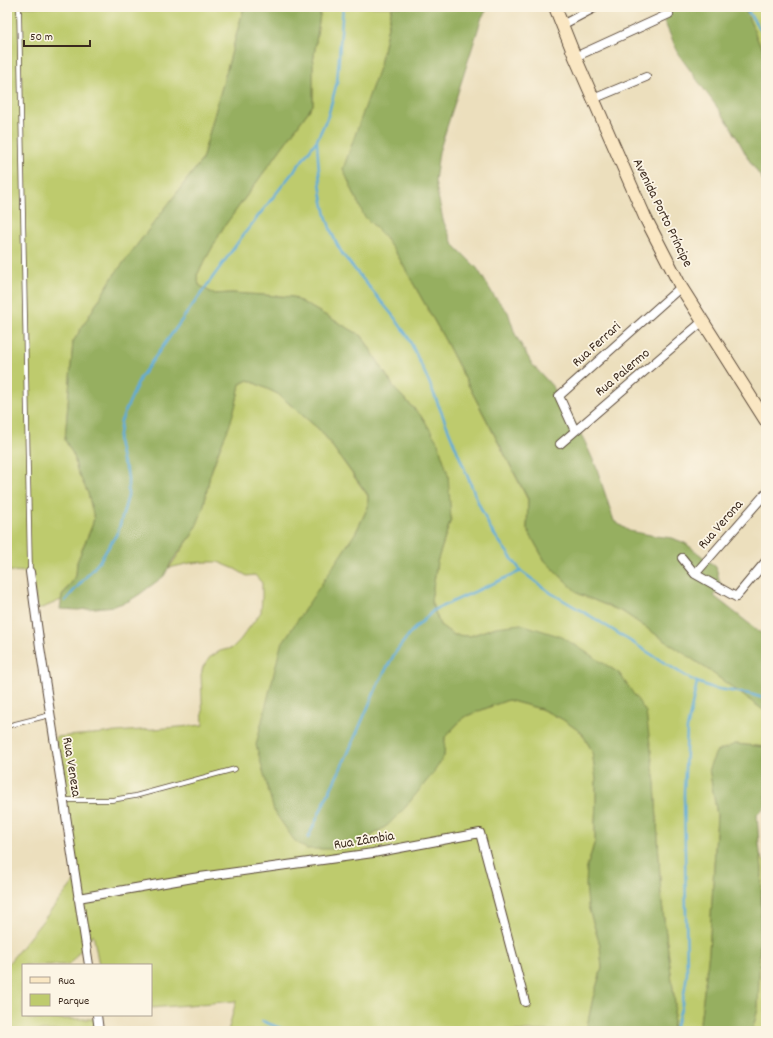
<svg xmlns="http://www.w3.org/2000/svg" width="773" height="1038" font-family="Dekko,sans-serif">
  <rect width="100%" height="100%" fill="#fcf5e5"/>
  <filter id="ink" filterUnits="userSpaceOnUse"><feTurbulence type="fractalNoise" baseFrequency=".025" numOctaves="2"/><feDisplacementMap in="SourceGraphic" scale="8" xChannelSelector="R" yChannelSelector="G"/><feConvolveMatrix kernelMatrix="1 2 1 2 8 2 1 2 1" color-interpolation-filters="sRGB"/></filter>
  <filter id="wash" filterUnits="userSpaceOnUse"><feTurbulence type="fractalNoise" baseFrequency=".012" numOctaves="4" result="noise"/><feDisplacementMap in="SourceGraphic" scale="16" xChannelSelector="R" yChannelSelector="G"/><feGaussianBlur stdDeviation="0.9" result="paint"/><feColorMatrix in="noise" values="0 0 0 0 0 0 0 0 0 0 0 0 0 0 0 0 0 1.4 0 .05"/><feComposite in="paint" operator="in"/></filter>
  <g filter="url(#wash)">
    <rect width="100%" height="100%" fill="#ecdfbd"/>
    <path fill="#becb6d" stroke="#7c7a46" d="M7,7H244L202,160L114,275L73,342L65,440L74,456L77,470L88,493L94,518L92,526L77,562L76,576L62,596L61,600L38,610L30,572L7,571Z
      M321,7H392L380,65L364,112V216L382,234L398,256L445,340L528,500L527,529L545,561L579,594L623,612L707,669L766,712V747L735,744L709,768L717,815L709,952L699,1031H672L675,1004L661,896L655,783L496,627L470,636L454,635L440,625L431,601L437,562L451,519L423,418L395,389L362,336L293,297L232,293L213,294L199,285L197,275L223,228L313,105V63Z
      M744,7H766V53L759,43Z
      M248,380L278,394L322,432L368,496V507L356,532L368,838L388,825L404,809L444,756L445,737L464,717L497,704L508,700L541,709L562,719L582,733L592,751L596,779V802L595,822V841L587,867L588,906L600,945L602,968L593,998L586,1031H228L236,1001L151,1008V965H99L93,934L69,965H23V1015H31L28,1019H99L100,1031H7V965L78,877L55,737L203,725L201,675L203,667L210,657L220,651L232,648L240,640L261,612L262,597V583L255,575L247,576L235,569L218,562H205L190,563L169,568L192,535L203,509L210,475L236,404L240,384Z
      M760,855L766,864V1031H752L758,1009L762,869Z"/>
    <path fill="#96af60" stroke="#686c3f" d="M244,7H321L313,63V105L223,228L197,275L199,285L213,294L232,293L293,297L362,336L395,389L423,418L438,443L448,474L451,519L437,562L431,601L440,625L454,635L470,636L496,627L521,624L562,637L619,673L646,712L655,783L661,896L675,1004L672,1031H586L593,998L602,968L600,945L588,906L586,885L587,867L595,841V822L596,802V779L592,751L582,733L562,719L541,709L508,700L497,704L464,717L445,737L444,756L434,772L404,809L388,825L368,838L351,847L336,849H306L294,840L274,811L256,745L281,645L356,532L368,507V495L322,432L278,394L248,380L240,384L236,404L229,427L218,452L210,475L203,509L198,522L192,535L172,561L164,576L140,594L129,601L114,606L78,610L60,609L62,596L76,576L77,562L92,526L94,518L88,493L77,470L74,456L65,440L73,342L114,275L202,160Z
      M392,7H489L482,17L439,152L435,181L443,220L453,244L477,268L494,296L508,312L515,334L532,364L553,387L569,412L585,442L597,469L614,521L629,531L656,536L672,538L685,543L716,567L721,588L714,596L766,637V712L707,669L623,612L579,594L545,561L527,529L528,499L445,340L398,256L382,234L364,216L343,169L380,65Z
      M663,7H744L759,43L766,53V185L749,160L730,125L679,55L665,23Z
      M735,744L766,747V805L757,815L759,844L762,869L758,1009L752,1031H699L709,952L717,815L709,768L716,752Z"/>
    <g fill="none" stroke-linecap="round" stroke-linejoin="round">
      <path stroke="#5eacd8" stroke-width="2.5" d="M745,7L766,38
        M317,140C319,179 321,221 343,255L394,317L408,337L429,382L478,502L491,530L521,571L551,593L597,620L687,677L697,682L713,688L750,694L766,699
        M65,601L99,562L118,532L128,496V479L127,471L122,460L118,441L121,421L140,378L244,234L301,162L317,140L328,116L337,82L343,7
        M308,838L323,805L348,753L379,682L395,653L411,632L434,610L521,571
        M262,1021L288,1031
        M673,1031C682,1013 684,994 687,974L684,792L687,729L697,682"/>
    </g>
  </g>
  <g filter="url(#ink)">
    <g fill="none" stroke-linecap="round" stroke-linejoin="round">
      <g stroke="#564536" stroke-width="5.5">
        <path id="lane" d="M19,7L30,572
          M7,726L50,715
          M63,800H112L135,796L235,769"/>
      </g>
      <g stroke="#564536" stroke-width="10">
        <path id="street" d="M562,25L596,7
          M575,57L669,14
          M593,99L646,77
          M575,431L559,396L681,287
          M560,444L703,321
          M682,558L695,574L736,597L766,561
          M30,572L40,647L89,965
          M695,574L766,493
          M78,898L193,878L373,853L480,833L525,1002
          M97,1015L99,1031"/>
      </g>
      <g stroke="#564536" stroke-width="14">
        <path id="secondary" d="M555,7L575,57L645,217L681,287L766,421"/>
      </g>
      <use href="#lane" stroke="#fff" stroke-width="4"/>
      <use href="#street" stroke="#fff" stroke-width="8"/>
      <use href="#secondary" stroke="#fae7c3" stroke-width="12"/>
    </g>
  </g>
  <g text-anchor="middle" dominant-baseline="central" stroke-width="3.5" stroke-linejoin="round" paint-order="stroke">
    <g font-size="14" fill="#3b2a1e" stroke="#fcf5e5">
      <text transform="translate(662 213) rotate(64)">Avenida Porto Príncipe</text>
      <text transform="translate(597 345) rotate(-42)">Rua Ferrari</text>
      <text transform="translate(623 373) rotate(-40)">Rua Palermo</text>
      <text transform="translate(721 525) rotate(-49)">Rua Verona</text>
      <text transform="translate(71 767) rotate(81)">Rua Veneza</text>
      <text transform="translate(364 841) rotate(-9)">Rua Zâmbia</text>
    </g>
  </g>
  <rect width="773" height="1038" fill="none" stroke="#fcf5e5" stroke-width="24"/>
  <rect x="22" y="964" width="130" height="52" fill="#fcf5e5" stroke="#afa495"/>
  <rect x="30" y="977" width="20" height="6" fill="#fae7c3" stroke="#afa495"/>
  <text x="58" y="984" font-size="12" fill="#3b2a1e">Rua</text>
  <rect x="30" y="994" width="20" height="12" fill="#becb6d" stroke="#afa495"/>
  <text x="58" y="1004" font-size="12" fill="#3b2a1e">Parque</text>
  <path d="M24 40v6h66v-6" fill="none" stroke="#3b2a1e" stroke-width="2"/>
  <text x="30" y="40" font-size="12" fill="#3b2a1e" stroke="#fcf5e5" stroke-width="3" paint-order="stroke">50 m</text>
</svg>
